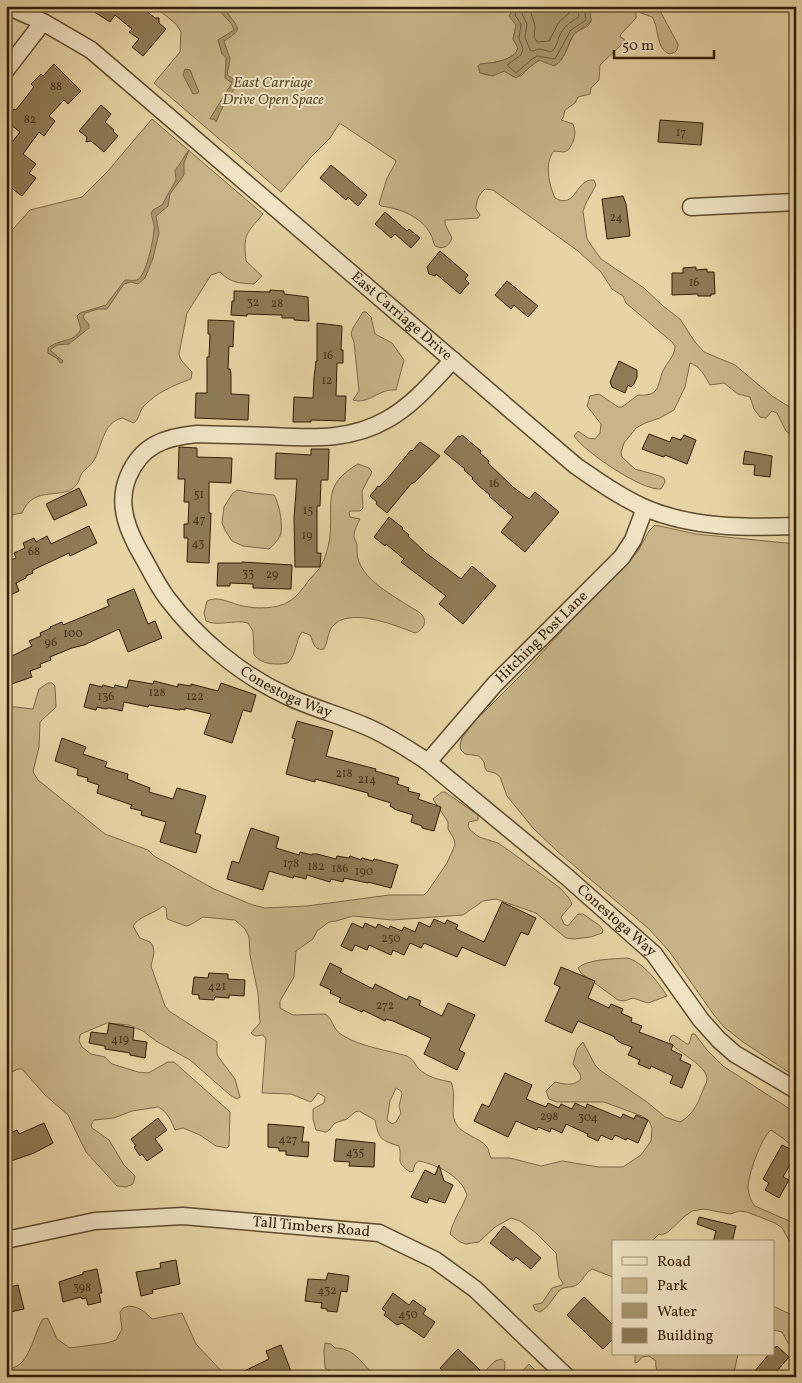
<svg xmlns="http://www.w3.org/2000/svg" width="802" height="1383" font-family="Vollkorn,serif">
  <rect width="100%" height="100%" fill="#e6d4a4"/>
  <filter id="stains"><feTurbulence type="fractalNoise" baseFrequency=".004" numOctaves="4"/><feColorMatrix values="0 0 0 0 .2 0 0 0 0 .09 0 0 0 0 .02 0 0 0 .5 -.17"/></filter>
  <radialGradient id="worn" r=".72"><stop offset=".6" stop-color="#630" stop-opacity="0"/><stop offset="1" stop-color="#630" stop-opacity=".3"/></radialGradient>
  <path fill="#c7b589" stroke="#7b6946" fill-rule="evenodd" d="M154,6H514C508,14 510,18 516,25L513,39L518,48C514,61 492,63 480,64L479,71C488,79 496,73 506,71L512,76H521C525,72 530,66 536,62C539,60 558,57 564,56L574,33L588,26L591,21L589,6H663L661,13L678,44C678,51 675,53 669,54C655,47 660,29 652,17L636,11V18L621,34L620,37L624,39V42L600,65L599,80L591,88L590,94L578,97L575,103L565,110L563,118L561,120L573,124C577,133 574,143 568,150L564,152L554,151C544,163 549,185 555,198C577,210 575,178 594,180L596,185L586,203L583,211L587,239L601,259L644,288L663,306L680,319L695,342L704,352L735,365L772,396L796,411V439L786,431L777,413L772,411L766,418L760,417L754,409L750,397L738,394L724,383L710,385C705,376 700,366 690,363L685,387L674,410L660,418L645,423L636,428L624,443L621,452L622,457L635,469L660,476L664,478L665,482L661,489C642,491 585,452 574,436L578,431L588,438L595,439L600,433L601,424L587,406L590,396L599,394L618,407H622L638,395C663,397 656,382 665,367C669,360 675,355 675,346L672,342L626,303L623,296L612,289L601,272L578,251L493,190L485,189C479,194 476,201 476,209L480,215L478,218L445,220V224L452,238C449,246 444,250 435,246C433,242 433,238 431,235C421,216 401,209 381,206L379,204L387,178L396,162L395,160L341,124H339L330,138L311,157L281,192L154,83L180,52L181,32L176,24Z
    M152,119L263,214C246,234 243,234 246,261L262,276L254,284C238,283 231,283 220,272L211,275L187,313L179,354L181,360L192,372L191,379C174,385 156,393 144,406C139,411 140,418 134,423L122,418C102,423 102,448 93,462C90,466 85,469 82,473C79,477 80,481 77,484C65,502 34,483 22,513L6,516V237L30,210L82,197L107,172Z
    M363,312H366L371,317L375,334L392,343L404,360L396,390C380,388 368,405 353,400L359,391L354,342L351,334L353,328Z
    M358,464L369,468L372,472L362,491L363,508L360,511H351L349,512L350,517L360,519C357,525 354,530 354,537C355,541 358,544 357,548C355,576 389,593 409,606C413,609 419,611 422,615C428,622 422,631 415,633C395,625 348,606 332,627C327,634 328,642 324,649C313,651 314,642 310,635L302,632C295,642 297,653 288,663C277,665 262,665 254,655L253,631L248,623C234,619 219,627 206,621L204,613L207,601C218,595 232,604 243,606C256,609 277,609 288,602C297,597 303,588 309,580C312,576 316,573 319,569C325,560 329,546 330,536C333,502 322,485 358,464Z
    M237,490L253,493L274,495C279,502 284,528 280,536C278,540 273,546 269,549L243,546L232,541L225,530L222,523L224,507L232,494Z
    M655,525L696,534L796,544V1077L743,1042L724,1027L714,1015L669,951L649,929L557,851L533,828L507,796L500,777L495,773L487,771L485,768L484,762L479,756L465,754L461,750L460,745L462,738L474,722L529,667L569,623L621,571L638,551L649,531Z
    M48,683H52L55,686L56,707L40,722L39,747L33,772L38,780L105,834L148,850L154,856L214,889L253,905L265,908L307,906L389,895H424L428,891L447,863L455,845L454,839L448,829V822L433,799L442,792H445L478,815V820L469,822L468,826L470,830L479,837L498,843L511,852L560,888L569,898L572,904L561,917L564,924L568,926L578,914H583L599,925L603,930L602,933L591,937L574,939L566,938L536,913L496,899L483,901L463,915L392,920L353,916L336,921L329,922L317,931L313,939L296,951L294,977L280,1001V1008L293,1015L325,1014C333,1018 332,1029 342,1035C361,1047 387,1050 407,1056C414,1060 414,1063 418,1068C426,1077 440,1080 451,1082C457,1096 450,1111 455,1122C461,1135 480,1137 487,1147C489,1149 489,1155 491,1158H510L541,1166L562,1161L599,1167H623L641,1155L651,1141L652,1128L649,1121L642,1116L604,1102H557L549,1099L546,1091L555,1082C564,1084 573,1087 581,1079L580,1074L573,1064L577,1049L583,1042L595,1065L601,1071L647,1102L665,1117L680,1122C691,1116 697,1106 701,1095C703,1090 706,1084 707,1080C708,1065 677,1053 669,1041L671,1036L674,1035L687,1044H689L692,1034H695L707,1050L723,1066L796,1113V1150L784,1139L771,1130C761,1138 748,1175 748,1188C749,1196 751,1201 755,1206L796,1224V1248L791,1244L782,1228L775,1223L747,1212L739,1211L730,1214L704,1209L692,1211L684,1217L668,1232L662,1235L659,1234L651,1242H613V1277L592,1269C585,1273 583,1280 578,1284C572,1289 565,1285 559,1291C552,1299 549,1307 540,1312L535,1310L533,1305L542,1303L552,1288L562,1285L563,1283L559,1277L556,1253L536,1233L520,1221L511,1218L495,1227L479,1242L466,1244L460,1242L450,1234C454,1217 462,1209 467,1195C461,1176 438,1165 419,1161L415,1164L413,1171L410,1172C394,1161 403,1160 399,1146C380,1140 379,1139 375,1120L359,1111L355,1112L347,1119L335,1123L329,1130L326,1132L316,1130L313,1119V1109L324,1103L325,1097L318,1093L311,1102L291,1094L262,1093L266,1039L263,1035L255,1036L251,1033L260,1023L258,993L250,955L249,937L245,929L235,920L203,917L190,925L186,926L167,919L166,908L163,906C154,914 139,916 133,926L140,938L150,942L153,946L154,953L151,966L165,1006L169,1011L217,1042V1055L235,1079L240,1097L237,1099L230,1095L190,1060L156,1041L143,1031L129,1025L107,1023L83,1033L80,1035L79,1041L82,1047L91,1054L105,1057L112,1064L138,1072L148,1073L168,1062H174L230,1112L229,1146L227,1148L216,1146L200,1135L183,1128L175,1130C172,1122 167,1111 158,1107L132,1111L114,1118L94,1120L91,1125L92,1128L109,1140L124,1165L135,1176L133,1184L126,1187L117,1186L86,1152L68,1115L45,1095L22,1069H18L6,1075V706L33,709L39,689ZM396,1088L401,1091L402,1094L399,1106L401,1113L396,1122L392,1124L387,1120L390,1101Z
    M627,958C642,961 659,983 667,996L648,1003L633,998L624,1001L618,1000L581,973L578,968C587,959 614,959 627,958Z
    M129,1306C140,1307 145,1312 152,1319L182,1313L196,1344L227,1377H6V1360L10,1368C29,1368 34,1332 43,1319L47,1318L49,1321L57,1339L70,1348L107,1343L116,1340L122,1329L120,1312L123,1308Z
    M773,1306L796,1317V1348L788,1343L782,1332L773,1330Z
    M325,1343L331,1344L335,1348C357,1348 362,1367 378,1377C359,1377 340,1380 325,1368L324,1351Z
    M635,1354H738L733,1377C716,1377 677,1381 662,1374C656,1371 655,1367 656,1361L649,1356L642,1357L638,1362L635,1363Z
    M501,1359L505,1362L504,1377H486V1370L495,1361Z
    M529,1364L542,1377H517Z"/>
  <path fill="#a8966e" stroke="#786644" d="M218,6H225C226,18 245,26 234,34C231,37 227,39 224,41L230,59L227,75L235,80L238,85C227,96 222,108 216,122L214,119H210L211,117L232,83L225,78L226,57L222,54L218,40L234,30C232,20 221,17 218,6Z
    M514,6H589L591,21C586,28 578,28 573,36C566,46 566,60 554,66L539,60L516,78L504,71L493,76L480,73L478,66L480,64C492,63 514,61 518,48L513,39L516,25L509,16Z
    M185,69L190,70L199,92L198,93L193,94L183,75Z
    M189,150L184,163V175L170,194L168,206L156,216L159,233L153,258L145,278L138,284L131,282L124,284L107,309H98L85,313L83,317L89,325V328L69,344L57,345L50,350L63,361L62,363H60L58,359L48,353V348C58,339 75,343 81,329L77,316L80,313L106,305L125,280C129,280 134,281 137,280C146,277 154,238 154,229C155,224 152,218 151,214L153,210L162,205L176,180L175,170C181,164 183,157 189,150Z"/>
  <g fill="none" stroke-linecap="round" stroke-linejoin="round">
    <path stroke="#6c5a39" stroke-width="1" d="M517,6L515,15L521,24L519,38L523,49L521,55L507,65L516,73L532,59L537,56L555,59L571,30L586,20L584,6
      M524,6L522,14L527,24L525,37L530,50L532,51L540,49L551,52C556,48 557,43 559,37C563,27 570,22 579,17L578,6
      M531,6V13L535,26L534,37L537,42L549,41L559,22L570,12L571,6"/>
  </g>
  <path fill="#8e7c57" stroke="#2f1d04" d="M85,6H140L155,18H159V23L166,29L143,56L132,47L139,39L129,32L132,29L115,15L110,22Z
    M54,64L81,91L68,104L64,100L49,116L55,121L44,136L39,132L23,154L36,164L29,173L36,178L22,196L6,184V150L20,132L6,121V118L14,109L16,110L34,87L31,84L41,74L43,76Z
    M101,105L111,114L105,122L114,130L113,131L118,136L104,152L91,141L86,142L87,137L79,131Z
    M660,120L703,123L701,145L658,142Z
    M331,165L367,195L358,206L348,197L346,200L320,178Z
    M623,196L626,204L630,236L607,239L602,199Z
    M385,212L407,231L409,229L420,238L411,248L395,234L391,238L375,224Z
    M440,251L468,275L465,279L469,283L460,294L436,274L435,276L429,274L427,267Z
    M696,267V270L707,269V272H714L715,294H711V296H698V294L672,295V273H683V268Z
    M507,281L538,306L528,317L514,305L511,309L495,295Z
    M270,290L284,291V294L308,297L309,321L294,320V318H282V315L247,314V316L231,315L232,301H234V291L270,292Z
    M208,320L234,321L233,347L229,346L228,369H230L231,374V394L249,395L248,420L195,418L196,393H207V357H209L210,334H208Z
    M317,323L342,326L341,350H343V363H337L336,396H346L345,421L311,420V422H293L294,397L313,398L314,378L316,361H317Z
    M619,361L637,370V377L634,384L631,387L628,385L625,393L612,387L610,382Z
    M649,434L670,442L672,437L681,440L684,435L696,440L687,464L665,455L664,457L658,455L642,449Z
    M462,435L481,451L480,453L489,461L488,463L513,487L529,499L535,492L559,512L525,552L501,532L513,517L489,496L490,495L479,486L472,479L473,478L464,470L465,469L444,452L458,436L460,437Z
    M420,442L440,456L415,482L411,484L387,513L376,504L377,502L370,496L378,486L379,487L388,478L411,450L412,451Z
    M179,447L197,448V457L232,458L231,483L209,482V513H211L209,563L187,562L188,538H184V524H188L189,502H184L185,479H178Z
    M311,449H329L328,480H321L320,506H317V553H321L320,567H295L294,518L297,479H275L276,453L311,455Z
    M745,451L772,456L770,477L754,475L755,465L743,464Z
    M79,488L87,505L54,520L46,504Z
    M389,517L403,528L402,529L409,535L408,536L426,553L461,579L472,566L496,586L463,624L439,604L446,596L401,562L404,559L386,544L385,546L374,537Z
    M89,526L97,543L70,556L69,553L35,569L32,571L33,573L26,576V578L16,583L19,591L6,597V562L16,558L14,553L25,548L23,543L34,538L36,542L47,536L51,544Z
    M242,562L292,565L291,589L253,588V584L230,583V586H217L218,563H242Z
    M134,589L148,624L155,621L162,638L128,652L119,629L84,645L72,648L50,657L51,660L40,664L41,667L30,671L32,677L6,686V659L32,646L29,641L41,636L40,633L51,628L50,627L62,622L63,625L109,606L107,600Z
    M129,680L153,684L154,681L178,687V684L191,686V684L218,691L221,683L256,695L251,712L243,710L232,743L204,734L211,714L185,708V710L180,709V710L149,705L148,707L124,702L122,711L109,708L105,709L97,707L96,710L84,707L90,684L102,687L103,685L114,688L115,685L127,688Z
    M297,721L333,731L326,756L376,769L375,771L399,778L397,784L409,788L408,791L420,794L418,799L441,807L434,831L422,828V826L411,822L413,815L394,809V808L390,806L391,803L368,796V793L315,779V782L286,774L295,739L292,738Z
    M62,738L86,747L83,754L107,762L105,767L128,774L127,779L150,788L149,792L173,799L177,788L206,796L195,833L201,835L196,853L160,842L166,822L141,815L142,811L130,808L132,805L97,793L99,785L87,781L88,778L77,775L78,769L55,761Z
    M251,828L279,837L276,848L299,855L300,852L312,855V854H317L336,859L337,856L349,858L350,856L361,860L362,858L373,861L374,859L398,865L391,888L368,882V883L344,878L343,882L331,879L330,882L307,875L306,879L294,876L293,878L269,871L263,890L227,879L232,861L239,863Z
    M502,902L536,918L528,935L521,932L505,966L462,947L457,957L424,943L421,948L410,943L404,955L393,950L391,955L369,945L367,950L355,945L352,951L341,946L352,923L363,928L365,923L376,928L378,924L389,929L390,926L402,931L404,927L415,932L419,922L430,927L434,919L445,924L447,920L458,925L456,929L484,942Z
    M330,963L342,969L340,972L373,989L375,984L407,1000L409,996L421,1001L419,1005L442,1016L448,1003L475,1015L459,1050L465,1053L457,1070L424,1054L431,1038L393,1021L386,1019L385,1021L363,1010L362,1012L339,1002L341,998L330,993L331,990L320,985Z
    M561,967L595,981L588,998L609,1008L611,1004L623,1009L621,1013L632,1018L631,1022L642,1026L639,1032L673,1045L671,1050L682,1055L680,1060L691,1065L682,1088L670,1083L673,1076L651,1066L650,1069L638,1064L640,1060L628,1055L632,1047L621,1043L614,1038L615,1037L578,1021L572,1033L545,1021L560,987L554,984Z
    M209,973L228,974V979L245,980L244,996L229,995V998L215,997L214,1000L199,999V995L192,994L194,977L208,978Z
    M109,1023L134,1028L133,1040L147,1042L145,1058L130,1055V1053L105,1049V1046L89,1043L91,1032L107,1034Z
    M505,1073L532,1085L526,1099L546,1107L548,1103L559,1108L561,1104L572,1109L575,1103L586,1108L587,1104L621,1118L623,1114L634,1119L636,1115L648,1120L638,1143L627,1138L626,1140L615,1135L612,1140L601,1135L598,1141L587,1136L588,1134L566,1124L562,1133L551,1128L550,1132L538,1127L537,1130L516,1121L508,1137L474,1121L482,1104L489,1107Z
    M158,1118L167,1130L155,1139L163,1150L147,1161L142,1154L140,1156L134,1147L136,1146L131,1139Z
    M44,1123L53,1143L34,1153L11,1161L6,1150V1135L17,1130L19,1134Z
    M268,1124L304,1127L302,1142H309L308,1157L286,1155V1151H279V1148L268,1147Z
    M336,1139L375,1143L374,1167L349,1166L350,1162L334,1161Z
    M782,1145L796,1152V1154L783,1177L789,1180L779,1198L765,1190L769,1183L763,1179Z
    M439,1165L444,1181L453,1185L445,1203L429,1198L427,1203L411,1197L425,1170L435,1175Z
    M699,1217L736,1226L732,1242H713L716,1231L697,1224Z
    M504,1226L541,1258L531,1269L516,1257L513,1261L490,1243Z
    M176,1260L180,1284L152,1290L153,1293L141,1296L136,1272L161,1268L160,1263Z
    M97,1269L102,1293H99L101,1302L88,1305L86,1298L82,1299L81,1297L63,1302L59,1282L83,1274V1272Z
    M328,1273L349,1276L347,1292L341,1291L337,1312L327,1311V1309L321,1308L322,1303L305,1301L308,1279L326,1280Z
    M18,1285L24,1309L6,1313V1288Z
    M393,1293L409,1305L413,1300L426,1309L423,1314L435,1322L424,1338L402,1323L397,1325L384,1315L386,1312L382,1309Z
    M584,1297L613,1325V1339L603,1349L567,1315Z
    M281,1345L292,1374L285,1377H232L269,1359L266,1351Z
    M777,1346L789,1357L777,1371L784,1377H750L769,1354H773V1349Z
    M458,1349L480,1370L474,1377H449L440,1368Z"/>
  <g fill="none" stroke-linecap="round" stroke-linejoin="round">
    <g stroke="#5d4b2c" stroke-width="19">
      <g id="minor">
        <path id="s1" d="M7,6L43,22L91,50L576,466C598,481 620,497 645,508C692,528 745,528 796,526"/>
        <path d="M6,70L43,22"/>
        <path d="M691,207L796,202"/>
        <path id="s2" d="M453,360C433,381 414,404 388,419C350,441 312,438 270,436C245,435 221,435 197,434C165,437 141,445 128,477C116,506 129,534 144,559C151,572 158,586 167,598C198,639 241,675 287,696C314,709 344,716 372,729C391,738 410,750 428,762L567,877L654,954L701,1020L719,1040L735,1054L796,1090"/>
        <path id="s3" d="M428,762L495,684L622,557L633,540L645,508"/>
        <path id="s4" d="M6,1240L95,1221L183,1216L379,1233L435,1260L475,1289L567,1377"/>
      </g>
    </g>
    <use href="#minor" stroke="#efe3c4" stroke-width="16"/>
  </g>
  <g text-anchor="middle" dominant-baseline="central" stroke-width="4" stroke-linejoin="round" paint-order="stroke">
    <g font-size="12" fill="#473519">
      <text x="56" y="87">88</text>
      <text x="30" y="120">82</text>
      <text x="681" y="133">17</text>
      <text x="616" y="218">24</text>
      <text x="694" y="283">16</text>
      <text x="253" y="303">32</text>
      <text x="277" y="304">28</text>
      <text x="328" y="356">16</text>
      <text x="327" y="381">12</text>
      <text x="494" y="484">16</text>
      <text x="199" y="495">51</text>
      <text x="308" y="511">15</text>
      <text x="199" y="520">47</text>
      <text x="307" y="536">19</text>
      <text x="198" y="544">43</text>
      <text x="34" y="552">68</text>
      <text x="248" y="574">33</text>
      <text x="272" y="575">29</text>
      <text x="73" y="634">100</text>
      <text x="51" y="643">96</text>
      <text x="157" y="693">128</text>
      <text x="106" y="697">136</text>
      <text x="195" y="697">122</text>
      <text x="344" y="774">218</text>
      <text x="367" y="780">214</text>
      <text x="291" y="864">178</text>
      <text x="316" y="867">182</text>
      <text x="340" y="869">186</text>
      <text x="364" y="872">190</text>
      <text x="391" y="939">250</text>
      <text x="217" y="987">421</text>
      <text x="385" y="1006">272</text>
      <text x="120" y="1040">419</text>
      <text x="549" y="1117">298</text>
      <text x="588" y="1118">304</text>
      <text x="288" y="1140">427</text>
      <text x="355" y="1153">435</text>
      <text x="82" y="1288">398</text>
      <text x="327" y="1291">432</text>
      <text x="408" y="1315">450</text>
    </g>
    <g font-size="15" font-style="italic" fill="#5d4b2c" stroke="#efe3c4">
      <text x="273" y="83">East Carriage<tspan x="273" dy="17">Drive Open Space</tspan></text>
    </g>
    <g font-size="15" fill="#2f1d04" stroke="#efe3c4">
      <text stroke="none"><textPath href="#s1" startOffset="504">East Carriage Drive</textPath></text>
      <text stroke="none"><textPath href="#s3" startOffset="169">Hitching Post Lane</textPath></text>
      <text stroke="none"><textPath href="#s2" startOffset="655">Conestoga Way</textPath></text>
      <text stroke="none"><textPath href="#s2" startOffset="1060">Conestoga Way</textPath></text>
      <text stroke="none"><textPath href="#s4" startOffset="308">Tall Timbers Road</textPath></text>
    </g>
  </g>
  <rect width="802" height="1383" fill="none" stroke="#e6d4a4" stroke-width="25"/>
  <rect x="8" y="8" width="787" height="1368" fill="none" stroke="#2f1d04" stroke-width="2.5"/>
  <rect x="12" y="12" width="777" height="1358" fill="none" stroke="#2f1d04"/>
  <rect x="612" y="1240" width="162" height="115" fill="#efe3c4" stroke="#a29477"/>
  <rect x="622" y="1257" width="25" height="8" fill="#efe3c4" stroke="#a29477"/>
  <text x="657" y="1266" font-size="15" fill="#2f1d04">Road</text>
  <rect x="622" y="1278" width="25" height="15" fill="#c7b589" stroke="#a29477"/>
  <text x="657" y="1290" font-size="15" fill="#2f1d04">Park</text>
  <rect x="622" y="1303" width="25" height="15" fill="#a8966e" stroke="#a29477"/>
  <text x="657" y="1316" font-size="15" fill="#2f1d04">Water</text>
  <rect x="622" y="1328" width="25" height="15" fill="#8e7c57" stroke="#a29477"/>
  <text x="657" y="1340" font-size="15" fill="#2f1d04">Building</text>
  <path d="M614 50v8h100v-8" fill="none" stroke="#2f1d04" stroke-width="2.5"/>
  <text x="622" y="50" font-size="15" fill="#2f1d04" stroke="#efe3c4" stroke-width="4" paint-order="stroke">50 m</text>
  <rect width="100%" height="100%" filter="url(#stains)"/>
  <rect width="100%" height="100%" fill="url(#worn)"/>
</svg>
